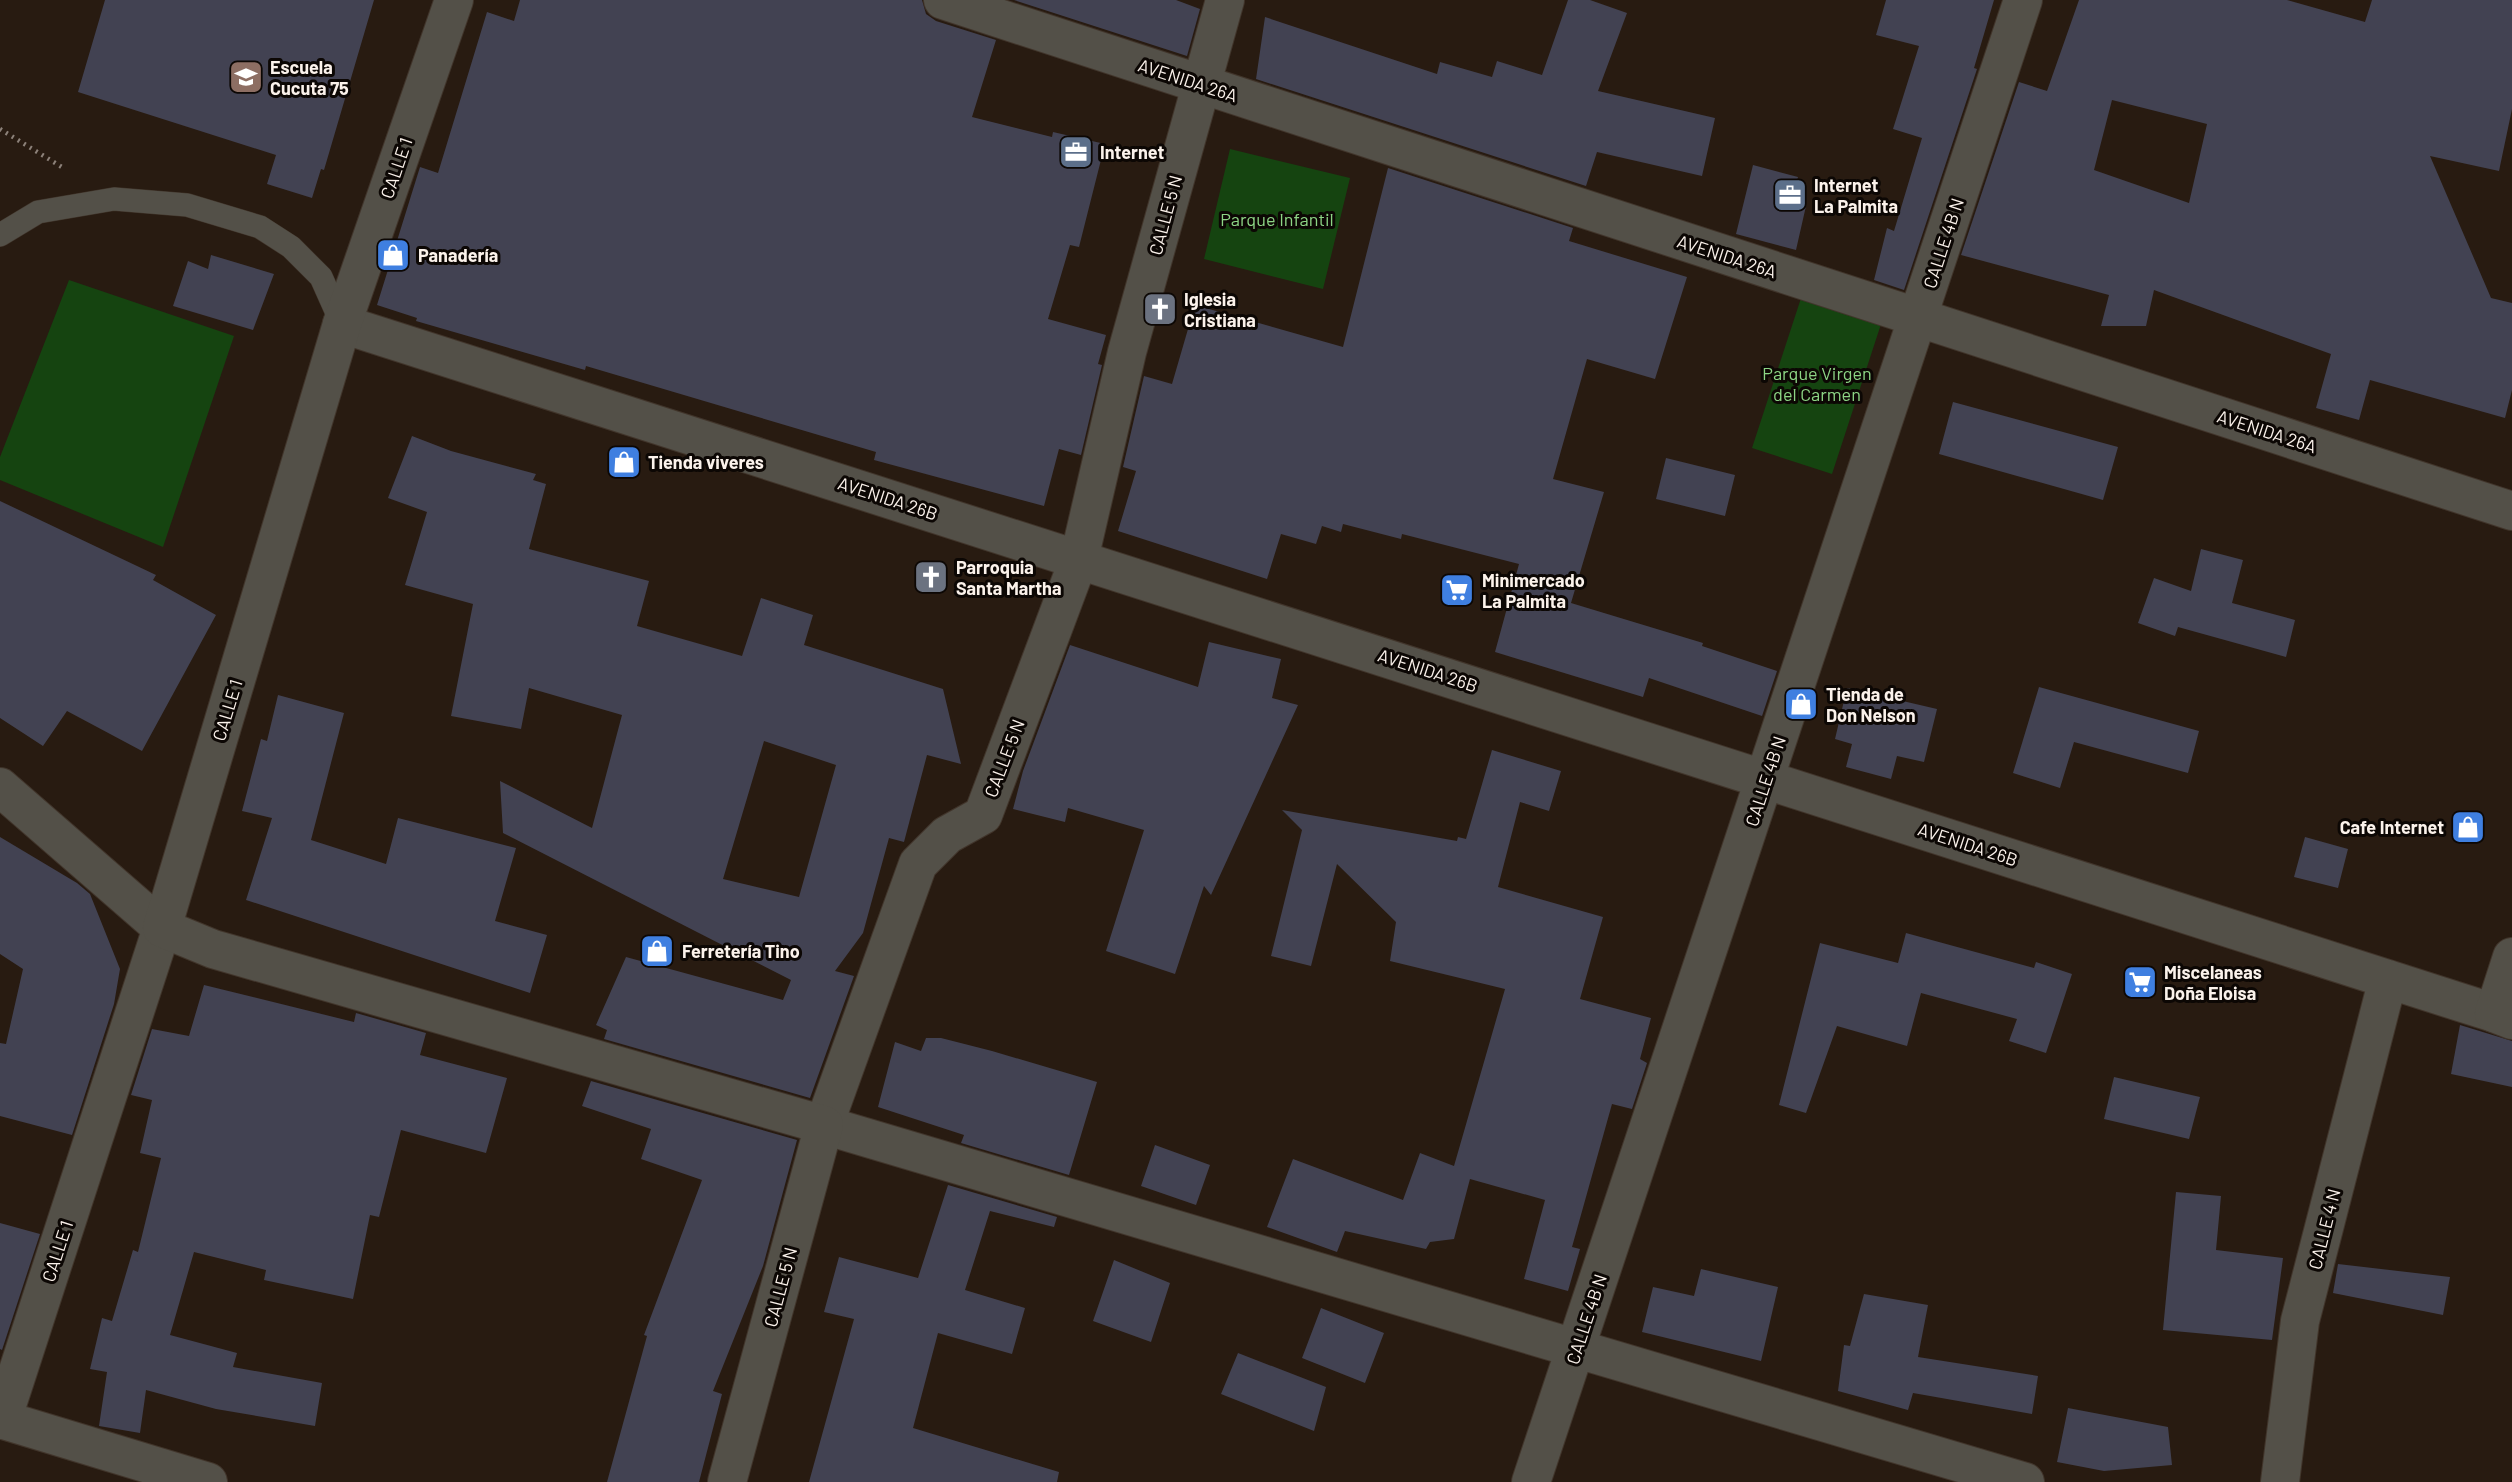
<svg xmlns="http://www.w3.org/2000/svg" width="2512" height="1482" font-family="Barlow,sans-serif">
  <rect width="100%" height="100%" fill="#281b11"/>
  <path fill="#154410" d="M1230,149L1350,178L1323,289L1204,259Z
    M69,280L234,336L163,547L0,480V457Z
    M1803,292L1883,318L1832,474L1752,448Z"/>
  <path fill="#424252" fill-rule="evenodd" d="M105,0H374L324,170L321,169L312,198L267,184L276,155L78,92Z
    M520,0H922L926,14L936,21L996,40L972,117L1052,137L1053,132L1105,144L1079,247L1070,245L1048,319L1106,335L1098,364L1102,365L1081,455L1059,449L1044,506L874,460L876,452L586,366L585,370L416,321L417,318L377,305L420,167L438,173L487,12L514,21Z
    M1014,0H1176L1200,9L1187,56Z
    M1568,0H1590L1627,13L1598,91L1715,118L1702,176L1597,152L1586,186L1256,79L1265,17L1437,74L1440,62L1492,77L1497,61L1542,75Z
    M1886,0H1994L1974,68L1977,69L1904,290L1874,280L1887,228L1894,231L1922,138L1893,129L1919,46L1876,35Z
    M2079,0H2287L2365,22L2372,0H2512V109L2499,171L2430,156L2491,298L2512,303V390L2505,418L2370,380L2359,420L2316,408L2331,354L2154,290L2146,326H2101L2109,295L1961,255L2019,82L2047,91ZM2112,100L2207,124L2189,203L2094,170Z
    M1753,165L1798,177L1791,203L1806,206L1796,250L1736,234Z
    M1388,168L1573,228L1569,241L1687,277L1655,379L1587,359L1553,479L1604,492L1571,603L1703,643L1702,646L1777,671L1762,716L1649,678L1643,697L1495,652L1519,564L1402,534L1401,539L1343,524L1341,532L1322,526L1316,544L1281,534L1267,579L1118,531L1136,471L1123,467L1144,376L1172,384L1195,305L1343,347Z
    M211,255L274,274L253,330L173,306L188,261L208,269Z
    M1953,402L2118,447L2103,500L1939,454Z
    M412,436L451,451L536,474L533,480L546,484L529,549L649,581L637,626L742,656L761,598L813,615L804,645L943,689L961,764L927,755L904,842L889,838L863,933L835,971L854,976L810,1098L604,1039L607,1030L596,1025L626,957L783,1000L791,980L503,833L500,781L592,828L622,715L529,688L521,729L451,716L473,604L405,585L427,512L388,498ZM764,741L836,765L799,897L723,879Z
    M1666,458L1735,475L1725,516L1656,499Z
    M0,501L156,575L153,580L216,615L142,751L67,711L43,746L0,718Z
    M2201,549L2243,560L2232,603L2295,620L2286,657L2178,627L2175,636L2138,623L2154,578L2191,591Z
    M1209,642L1281,659L1272,698L1298,705L1211,895L1204,886L1175,974L1106,951L1144,830L1068,808L1065,822L1013,809L1023,771L1070,645L1198,687Z
    M2039,687L2199,731L2188,773L2074,742L2060,788L2013,773Z
    M1847,688L1937,709L1924,762L1897,756L1891,779L1846,767L1852,744L1835,739Z
    M278,695L344,713L311,840L386,864L398,818L516,848L495,921L547,935L530,993L246,900L272,818L242,811L261,739L267,741Z
    M1492,750L1561,771L1549,811L1520,802L1498,887L1603,917L1580,999L1651,1018L1640,1059L1647,1063L1632,1109L1612,1104L1572,1247L1580,1249L1568,1291L1524,1279L1545,1200L1470,1179L1454,1239L1430,1242L1426,1249L1345,1231L1337,1252L1267,1227L1293,1159L1403,1200L1420,1153L1454,1166L1505,989L1390,961L1396,922L1337,864L1311,966L1271,956L1302,830L1282,810L1457,841L1458,837L1466,839Z
    M0,837L77,883L90,894L120,969L114,1004L72,1135L0,1116V1043L6,1044L23,969L0,954Z
    M2305,837L2348,849L2338,888L2294,877Z
    M1906,933L2034,968L2036,962L2072,974L2046,1053L2009,1041L2017,1019L1921,993L1907,1046L1837,1026L1806,1113L1779,1105L1820,943L1898,963Z
    M204,985L354,1022L356,1013L426,1033L420,1055L507,1078L486,1153L401,1130L379,1217L370,1215L353,1299L264,1280L266,1270L194,1252L170,1335L237,1353L233,1367L322,1383L315,1426L216,1409L146,1390L140,1433L99,1426L107,1372L90,1369L102,1318L112,1321L133,1250L138,1252L161,1158L140,1153L152,1100L131,1095L152,1029L189,1036Z
    M2460,1025L2512,1041V1087L2451,1074Z
    M926,1038H941L992,1051L1097,1082L1069,1175L961,1143L964,1135L878,1107L895,1042L921,1051Z
    M2114,1077L2200,1097L2189,1139L2104,1119Z
    M591,1081L797,1140L763,1266L713,1391L722,1394L699,1482H607L647,1336L644,1335L702,1180L641,1159L651,1129L582,1106Z
    M1155,1145L1210,1165L1196,1205L1141,1186Z
    M948,1185L1057,1217L1054,1227L990,1211L965,1290L1025,1308L1012,1354L938,1333L913,1428L1059,1472L1057,1482H809L854,1319L824,1312L839,1257L918,1278Z
    M2176,1192L2221,1196L2216,1250L2283,1258L2272,1340L2163,1330Z
    M0,1223L40,1234L2,1350L0,1349Z
    M1114,1260L1170,1283L1151,1342L1093,1321Z
    M2338,1264L2450,1277L2443,1315L2333,1293Z
    M1701,1269L1778,1287L1761,1361L1642,1332L1653,1287L1694,1296Z
    M1864,1294L1928,1305L1918,1357L2038,1376L2032,1414L1913,1393L1908,1410L1838,1391L1844,1345L1850,1346Z
    M1321,1308L1384,1333L1365,1383L1302,1358Z
    M1238,1353L1326,1387L1314,1431L1221,1394Z
    M2068,1408L2168,1427L2172,1465L2104,1471L2057,1462Z"/>
  <g fill="none" stroke-linecap="round" stroke-linejoin="round">
    <g stroke="#41352b" stroke-width="24">
      <path id="service" d="M0,235L38,212L114,199L187,205L260,227L291,247L321,277L342,324"/>
    </g>
    <g stroke="#41352b" stroke-width="40">
      <path id="minor" d="M943,0L2512,511
        M1225,0L1127,352L1079,559L983,815L947,835L918,864L824,1125L2025,1482
        M342,324L2494,1013
        M0,787L162,928L2,1420
        M0,1419L208,1482
        M1531,1482L2023,0
        M2280,1482L2300,1321L2388,979"/>
    </g>
    <g stroke="#41352b" stroke-width="40">
      <path id="tertiary" d="M454,0L342,324L162,928L213,949L824,1125L727,1482
        M2512,957L2494,1013L2512,1020"/>
    </g>
    <path stroke="#8c8179" stroke-width="4.5" stroke-dasharray="2 5" stroke-linecap="butt" d="M0,129L65,169"/>
    <use href="#service" stroke="#535048" stroke-width="23"/>
    <use href="#minor" stroke="#535048" stroke-width="38"/>
    <use href="#tertiary" stroke="#535048" stroke-width="38"/>
  </g>
  <defs>
    <g id="school-square" transform="scale(1.75)"><rect x="-9" y="-9" width="18" height="18" rx="4" fill="#8d6e63" stroke="#0c0704"/><path d="M0-5L7-2L0 1L-7-2ZM-4 1L0 2.5L4 1V4Q0 6-4 4Z" fill="#fff"/></g>
    <g id="office-square" transform="scale(1.75)"><rect x="-9" y="-9" width="18" height="18" rx="4" fill="#5c6f8a" stroke="#0c0704"/><path d="M-6-3h4V-5.5h4V-3h4V5H-6ZM-1-4.5V-3h2v-1.5ZM-6 0V1H6V0Z" fill="#fff"/></g>
    <g id="shop-square" transform="scale(1.75)"><rect x="-9" y="-9" width="18" height="18" rx="4" fill="#3f7fe0" stroke="#0c0704"/><path d="M-5-2.5h2.3a2.7 3.5 0 0 1 5.4 0H5L5.5 6h-11ZM-1.5-2.5h3a1.5 2.3 0 0 0-3 0Z" fill="#fff"/></g>
    <g id="church-square" transform="scale(1.75)"><rect x="-9" y="-9" width="18" height="18" rx="4" fill="#6b7280" stroke="#0c0704"/><path d="M-1.2-6h2.4v3.5h3.3v2.4h-3.3V6h-2.4V-.1h-3.3v-2.4h3.3Z" fill="#fff"/></g>
    <g id="supermarket-square" transform="scale(1.75)"><rect x="-9" y="-9" width="18" height="18" rx="4" fill="#3f7fe0" stroke="#0c0704"/><path d="M-6-5.5h2.5l.6 2H6L4.5 2H-2.5L-4.4-4H-6ZM-1.5 3.2a1.3 1.3 0 1 0 .1 0ZM3 3.2a1.3 1.3 0 1 0 .1 0Z" fill="#fff"/></g>
  </defs>
  <g fill-rule="evenodd">
    <use href="#school-square" x="246" y="77"/>
    <use href="#office-square" x="1076" y="152"/>
    <use href="#office-square" x="1790" y="195"/>
    <use href="#shop-square" x="393" y="255"/>
    <use href="#church-square" x="1160" y="309"/>
    <use href="#shop-square" x="624" y="462"/>
    <use href="#church-square" x="931" y="577"/>
    <use href="#supermarket-square" x="1457" y="590"/>
    <use href="#shop-square" x="1801" y="704"/>
    <use href="#shop-square" x="2468" y="827"/>
    <use href="#shop-square" x="657" y="951"/>
    <use href="#supermarket-square" x="2140" y="982"/>
  </g>
  <g text-anchor="middle" dominant-baseline="central" stroke-width="6" stroke-linejoin="round" paint-order="stroke">
    <g font-size="18" font-weight="bold" fill="#fbf2eb" stroke="#0c0704" text-anchor="start">
      <text x="270" y="67">Escuela<tspan x="270" dy="21">Cucuta 75</tspan></text>
      <text x="1100" y="152">Internet</text>
      <text x="1814" y="185">Internet<tspan x="1814" dy="21">La Palmita</tspan></text>
      <text x="418" y="255">Panadería</text>
      <text x="1184" y="299">Iglesia<tspan x="1184" dy="21">Cristiana</tspan></text>
      <text x="648" y="462">Tienda viveres</text>
      <text x="956" y="567">Parroquia<tspan x="956" dy="21">Santa Martha</tspan></text>
      <text x="1482" y="580">Minimercado<tspan x="1482" dy="21">La Palmita</tspan></text>
      <text x="1826" y="694">Tienda de<tspan x="1826" dy="21">Don Nelson</tspan></text>
      <text x="2444" y="827" text-anchor="end">Cafe Internet</text>
      <text x="682" y="951">Ferretería Tino</text>
      <text x="2164" y="972">Miscelaneas<tspan x="2164" dy="21">Doña Eloisa</tspan></text>
    </g>
    <g font-size="18" fill="#fbf2eb" stroke="#0c0704">
      <text transform="translate(1188 80) rotate(18)">AVENIDA 26A</text>
      <text transform="translate(396 168) rotate(-71)">CALLE 1</text>
      <text transform="translate(1165 215) rotate(-75)">CALLE 5 N</text>
      <text transform="translate(1943 243) rotate(-72)">CALLE 4B N</text>
      <text transform="translate(1727 256) rotate(18)">AVENIDA 26A</text>
      <text transform="translate(2267 431) rotate(18)">AVENIDA 26A</text>
      <text transform="translate(888 498) rotate(18)">AVENIDA 26B</text>
      <text transform="translate(1428 670) rotate(18)">AVENIDA 26B</text>
      <text transform="translate(227 710) rotate(-73)">CALLE 1</text>
      <text transform="translate(1004 758) rotate(-69)">CALLE 5 N</text>
      <text transform="translate(1765 781) rotate(-72)">CALLE 4B N</text>
      <text transform="translate(1968 844) rotate(18)">AVENIDA 26B</text>
      <text transform="translate(2324 1229) rotate(-76)">CALLE 4 N</text>
      <text transform="translate(57 1251) rotate(-72)">CALLE 1</text>
      <text transform="translate(780 1287) rotate(-75)">CALLE 5 N</text>
      <text transform="translate(1586 1319) rotate(-72)">CALLE 4B N</text>
    </g>
    <g font-size="18" fill="#8dd585" stroke="#0c0704">
      <text x="1277" y="219">Parque Infantil</text>
      <text x="1817" y="373">Parque Virgen<tspan x="1817" dy="21">del Carmen</tspan></text>
    </g>
  </g>
</svg>
